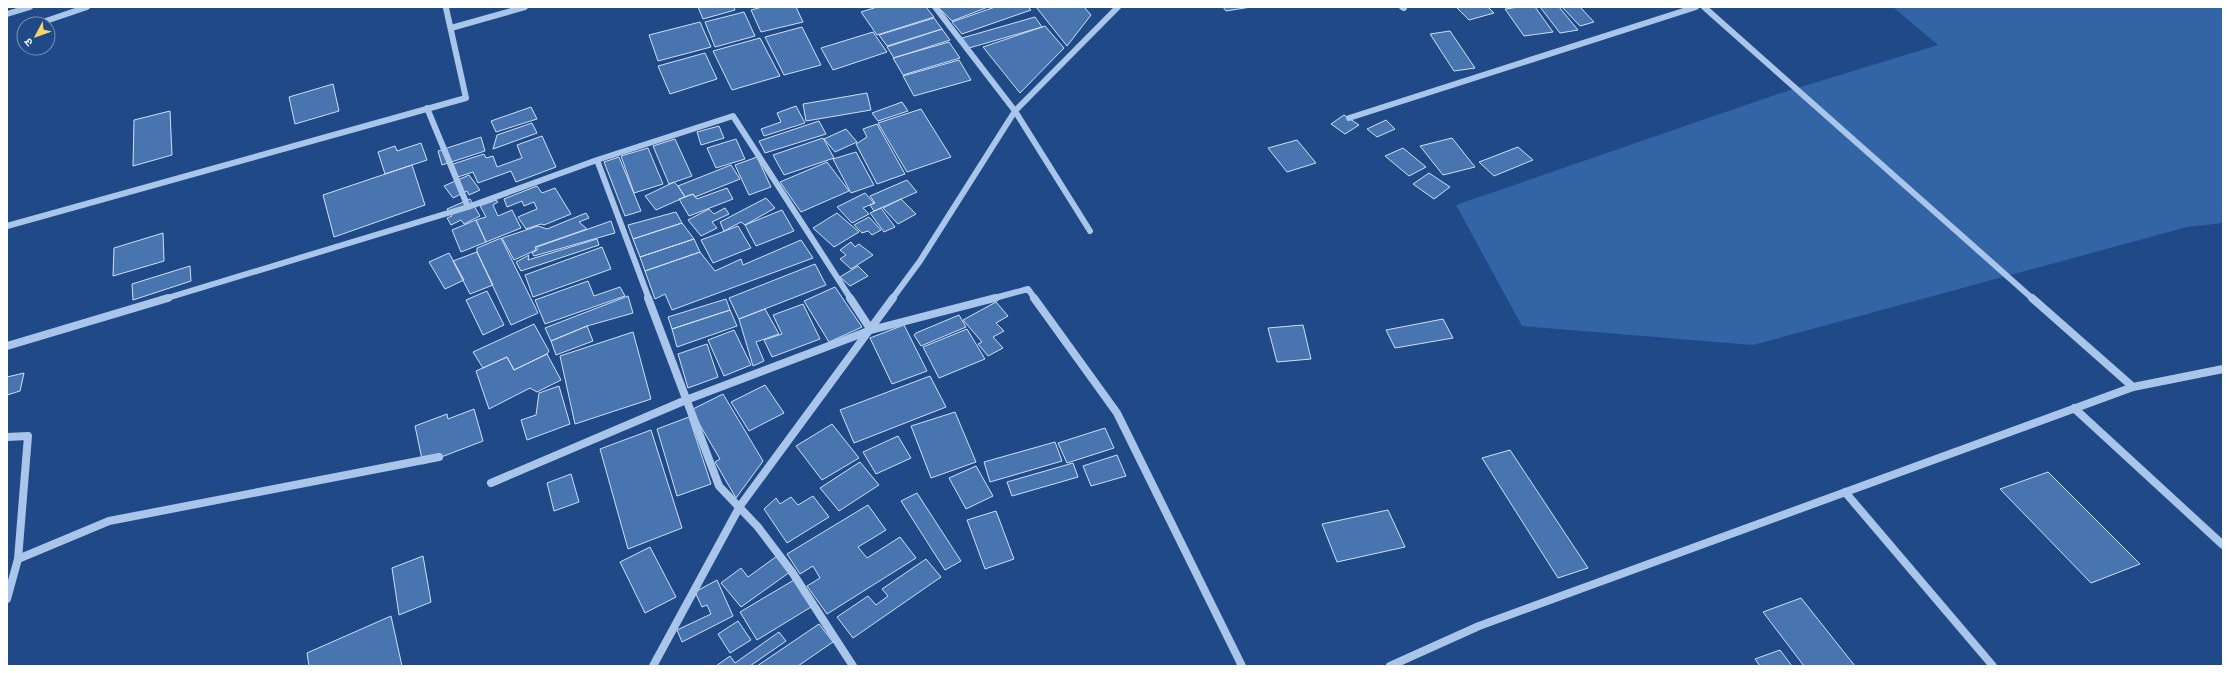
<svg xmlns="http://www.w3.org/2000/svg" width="2230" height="673" font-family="Cabin,'Noto Sans Devanagari',sans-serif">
  <rect width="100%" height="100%" fill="#1f4a87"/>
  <path fill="#3364a5" d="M1893,7H2223V223L2187,227L1753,345L1522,326L1456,205L1781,93L1938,45Z"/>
  <path fill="#4874b0" stroke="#cee0f8" d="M698,7H734L735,10L703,19Z
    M762,7H796L803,22L761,32L751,10Z
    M877,7H926L934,17L877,35L861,12Z
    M938,7H988L952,21Z
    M995,7H1028L1031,10L962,34L952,22Z
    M1036,7H1084L1091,15L1067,46Z
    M1223,7H1251L1226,11Z
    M1456,7H1488L1494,13L1469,20Z
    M1520,7H1535L1553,32L1524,36L1505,9Z
    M1540,7H1559L1578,30L1560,33Z
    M1562,7H1580L1594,22L1580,26Z
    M744,12L755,36L715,47L705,22Z
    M1035,17L1042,27L969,48L962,38Z
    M934,18L942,29L887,46L879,35Z
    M700,22L711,47L658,61L649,35Z
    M1045,26L1064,48L1020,93L983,47Z
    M802,27L821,65L784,75L765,37Z
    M942,29L950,40L894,58L887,47Z
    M1450,31L1475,68L1454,71L1430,34Z
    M873,32L887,52L833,70L821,48Z
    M760,38L780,76L732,90L713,51Z
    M949,42L960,58L903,75L893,58Z
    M705,53L717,79L670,94L658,66Z
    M959,60L971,80L914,96L903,76Z
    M333,84L339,111L295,124L289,97Z
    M867,93L871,110L806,121L803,104Z
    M902,102L908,111L878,121L872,113Z
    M796,106L805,123L764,136L761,129L781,122L777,113Z
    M531,107L537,119L496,132L491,121Z
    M921,109L951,157L907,172L878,123Z
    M170,111L172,155L133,166L134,120Z
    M1344,115L1359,125L1345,134L1331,124Z
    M1386,120L1395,129L1377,137L1367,129Z
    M819,121L826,134L765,153L759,141Z
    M532,123L537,133L493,149L497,135Z
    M877,124L905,174L877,184L856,144L867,137L863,129Z
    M719,126L724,138L701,145L697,132Z
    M846,129L857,142L835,152L824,139Z
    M542,136L556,167L516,182L511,171L478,183L473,172L458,177L453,164L484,154L486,158L493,156L497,167L522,158L517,145Z
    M481,137L485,151L442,165L438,151Z
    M823,138L834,158L784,175L773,155Z
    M1452,138L1475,167L1443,175L1420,146Z
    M675,139L692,176L669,184L653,146Z
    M736,139L745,159L716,168L707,148Z
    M1297,140L1316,163L1287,172L1268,148Z
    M421,143L427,160L385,174L378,152L395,146L397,151Z
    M1518,147L1533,160L1494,176L1479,162Z
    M648,148L663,184L634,193L621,156Z
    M1403,148L1426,167L1409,176L1385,156Z
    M856,152L874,185L851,193L833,159Z
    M619,157L641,211L625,216L604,162Z
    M757,157L771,187L749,195L735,165Z
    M827,162L849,191L801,212L780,182Z
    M412,165L425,205L334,237L323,195Z
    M731,165L740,179L695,197L693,194L685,197L678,186Z
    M1429,173L1450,187L1434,199L1413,184Z
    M469,175L480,190L469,195L467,191L453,198L444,186Z
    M907,180L917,192L874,211L870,205L875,203L870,196Z
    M674,182L678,186L685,197L656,210L645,196Z
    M537,186L542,193L555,188L571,214L544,225L541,224L526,229L518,217L537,209L534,202L524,206L522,201L507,207L504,199Z
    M727,188L733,199L689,216L679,199L693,194L697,199Z
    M865,193L874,203L863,208L869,214L852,223L837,207Z
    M766,198L775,208L745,225L741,222L724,231L720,222Z
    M470,199L480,216L464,224L461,220L451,225L447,218L452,216L447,209Z
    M901,199L916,214L898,224L883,208Z
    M496,200L498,202L493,205L498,216L512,210L521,228L486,242L476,220L486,217L480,206Z
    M725,208L729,214L712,222L717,228L701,236L688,220L709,209L714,214Z
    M881,208L895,227L884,232L870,213Z
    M782,210L794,231L756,246L745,225Z
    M676,212L682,223L633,239L628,225Z
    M586,213L589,218L579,222L587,229L535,247L536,250L514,260L502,238L538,226L547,229Z
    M837,213L859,232L834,247L813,228Z
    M869,217L881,230L872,235L868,231L862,233L854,225Z
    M476,220L486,242L461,252L452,230Z
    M611,221L615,233L534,256L532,253L537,250V247Z
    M682,223L694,239L640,257L633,239Z
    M738,226L751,248L713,263L701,240Z
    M163,233L164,261L113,276L114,248Z
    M501,238L538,313L511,325L477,252V248Z
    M597,239L599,245L521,271L516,262L529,255L528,260Z
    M694,239L700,252L645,271L640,257Z
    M801,240L813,258L672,310L665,294L655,299L645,271L700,252L715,271L741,259L743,265Z
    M851,242L855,247L859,244L873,255L851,269L840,259L846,255L840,250Z
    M602,247L611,269L533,297L525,275Z
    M477,252L493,285L470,294L453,261Z
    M449,253L464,280L445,289L429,262Z
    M815,264L826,285L739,319L729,298Z
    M190,266L191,281L133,300L132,284Z
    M858,266L868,276L850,286L840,277Z
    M588,281L594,296L620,287L625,296L545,324L535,300Z
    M835,287L862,327L829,342L804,301Z
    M487,291L504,325L483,335L466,300Z
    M628,296L633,313L587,326L551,341L545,328Z
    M726,299L730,310L672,329L668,317Z
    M996,302L1008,316L996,323L1004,331L993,337L1003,348L988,356L978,344L982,342L963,320Z
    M803,304L820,339L772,357L764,340L782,334L773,315Z
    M765,309L779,334L756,342L764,361L753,366L739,319Z
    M730,310L737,326L677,347L672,329Z
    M959,315L966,327L921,346L914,335L916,333Z
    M1443,319L1453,338L1395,348L1386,330Z
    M534,324L549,351L547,354L514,370L507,357L483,368L473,352Z
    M904,325L927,371L892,384L870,338Z
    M1303,325L1311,359L1277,362L1268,328Z
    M587,326L593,341L556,355L551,341Z
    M967,329L985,359L939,378L923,347Z
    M734,330L751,365L724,376L708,340Z
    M633,332L651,399L575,424L560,356Z
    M707,344L718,377L688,388L678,354Z
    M547,354L561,380L537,392L530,388L489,409L476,371L507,357L514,370Z
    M24,373L20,391L7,395V377Z
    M930,376L946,407L854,443L840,410Z
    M765,385L784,413L749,431L731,402Z
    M559,386L570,424L527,440L521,420L536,415L539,393Z
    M723,394L763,461L736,498L715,462L720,459L691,410Z
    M474,409L483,441L423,464L415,426L447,414L448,419Z
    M955,412L976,462L931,478L911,426Z
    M689,417L711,484L677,496L657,429Z
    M832,424L859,458L822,480L796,446Z
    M1105,428L1114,448L1067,463L1058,443Z
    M651,430L682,528L628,549L600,449Z
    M898,436L911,458L876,474L863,452Z
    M1055,442L1062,461L990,482L984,462Z
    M1510,450L1588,568L1558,578L1482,458Z
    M1117,455L1126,476L1091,486L1083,466Z
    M860,462L879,485L839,511L820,488Z
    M1073,463L1078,477L1012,496L1007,482Z
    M976,466L993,496L966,509L949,478Z
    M2048,472L2140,564L2091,583L2000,489Z
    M571,474L579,502L554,511L547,483Z
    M917,493L961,561L945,570L901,501Z
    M813,496L829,517L787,543L764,509L776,498L780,504L791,497L798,505Z
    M868,505L886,530L858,547L867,558L900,537L916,558L827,614L807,586L820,578L813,566L800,574L787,554Z
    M1388,510L1405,547L1337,562L1322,524Z
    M996,511L1014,559L985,569L967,520Z
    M650,547L676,597L645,613L620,562Z
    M423,556L431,602L399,615L392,568Z
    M777,556L790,572L741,607L721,583L741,568L748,577Z
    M926,559L941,577L853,638L837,617L868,596L876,605L888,596L882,589Z
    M717,580L733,616L682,642L677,630L711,614L707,605L702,607L695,592Z
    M794,580L811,607L757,640L740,612Z
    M1801,598L1855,666H1804L1763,612Z
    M391,616L402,666H309L307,653Z
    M738,621L751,640L730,653L718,634Z
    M819,624L833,642L798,666H757Z
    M779,632L786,641L750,666H716L730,656L735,663Z
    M1780,650L1792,666H1760L1755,659Z"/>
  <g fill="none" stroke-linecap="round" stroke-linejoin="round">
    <path stroke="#a9c5ea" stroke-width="6" d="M935,7L1015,111L1090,231
      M1402,7L1404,8
      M1704,7L2033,299
      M7,14L30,7
      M37,24L87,7
      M451,28L525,7
      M427,108L468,207L597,160L733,116L851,299
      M1349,118L1696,7
      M597,160L649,299
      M7,226L466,98L446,8
      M164,299L468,207
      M892,299L920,261L1015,111L1118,7
      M991,299L1028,289L1035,299"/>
    <path stroke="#a9c5ea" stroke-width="8" d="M648,298L719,486L758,527L792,572L853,666
      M850,298L871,330
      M1034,298L1117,413L1242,666
      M2032,298L2133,387
      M7,346L168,298
      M2074,408L2223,545
      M7,437L28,436L18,559L7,599
      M491,483L686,400L871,330L995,298
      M1845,492L1993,666
      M18,559L109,521L439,457
      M653,666L740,506L893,298
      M1390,666L1479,626L2133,387L2223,369"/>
  </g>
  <rect width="2230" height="673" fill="none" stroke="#ffffff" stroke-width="16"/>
  <g transform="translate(36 36) rotate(229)"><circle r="19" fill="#1f4a87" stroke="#7992b7"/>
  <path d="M0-3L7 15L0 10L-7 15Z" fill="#f8d26a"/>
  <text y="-6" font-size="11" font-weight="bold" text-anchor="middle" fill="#ffffff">उ</text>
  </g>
</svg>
